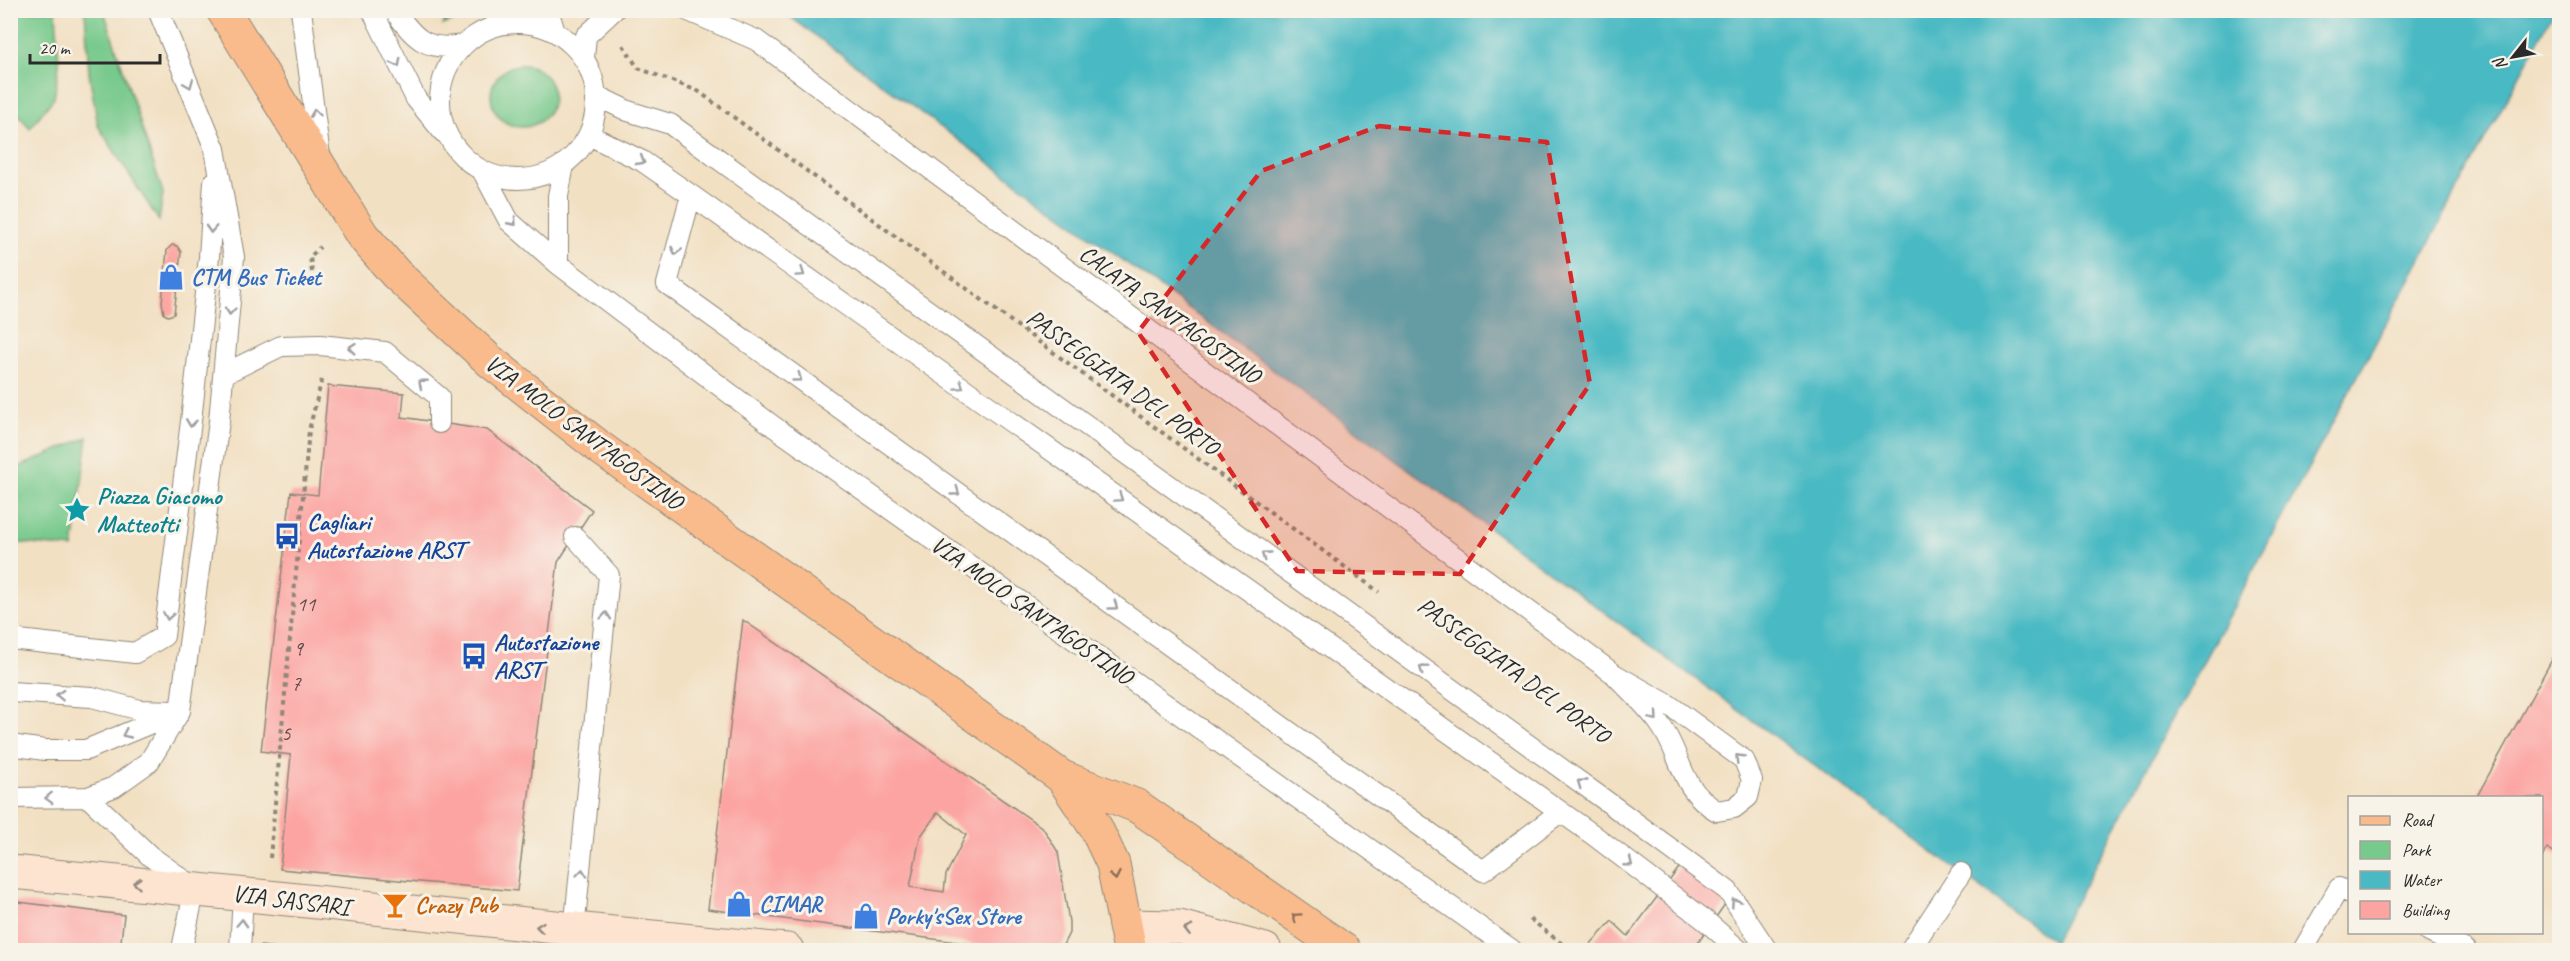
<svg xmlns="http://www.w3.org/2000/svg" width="2570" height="961" font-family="Caveat,sans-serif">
  <rect width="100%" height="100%" fill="#f7f3e8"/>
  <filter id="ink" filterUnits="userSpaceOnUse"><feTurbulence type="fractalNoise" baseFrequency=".0167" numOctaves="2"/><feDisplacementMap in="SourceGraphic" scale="12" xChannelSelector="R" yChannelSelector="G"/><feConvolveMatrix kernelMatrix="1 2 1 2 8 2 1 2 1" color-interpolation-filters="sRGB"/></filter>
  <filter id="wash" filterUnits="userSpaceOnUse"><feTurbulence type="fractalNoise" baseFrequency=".008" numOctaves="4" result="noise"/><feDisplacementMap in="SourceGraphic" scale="24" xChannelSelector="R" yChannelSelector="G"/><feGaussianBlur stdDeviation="1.35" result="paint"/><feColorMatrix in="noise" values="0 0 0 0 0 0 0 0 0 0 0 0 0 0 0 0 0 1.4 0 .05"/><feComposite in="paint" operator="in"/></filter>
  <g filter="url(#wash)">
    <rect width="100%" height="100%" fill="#f2e0c3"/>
    <path fill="#77c98c" stroke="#517a5c" stroke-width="1.5" d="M10,11H56L59,65L54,98L30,128L11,106Z
      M85,11H104L163,193L159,221L98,126L89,73Z
      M449,11V10L479,11L443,25Z
      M491 96a31 31 0 1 1 62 0a31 31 0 1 1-62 0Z
      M88,437L73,548L11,542L12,470Z"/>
    <path fill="#4ab9c3" stroke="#3a7277" stroke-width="1.5" d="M782,11H2554L2054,941Z"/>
    <g id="blocks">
      <path fill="#fca4a2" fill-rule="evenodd" d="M172,245L177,246L181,252L174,314L168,316L164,314L162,302L167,250Z
        M328,386L404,393L402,417L487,430L592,510L558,562L517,891L280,869L291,755L261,751L291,492L318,495Z
        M743,620L1043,828L1058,852L1069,922V933L1063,945L1055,950H1017L708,909ZM938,812L966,835L946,875L944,892L910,887L920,837Z
        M2560,645V849L2557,854L2547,848L2542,858V798H2476Z
        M1690,853L1737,887L1693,950H1585L1612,921L1628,936Z
        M10,901L124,915L120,950H10Z
        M260,946L287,949V950H260Z"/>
    </g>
  </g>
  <g filter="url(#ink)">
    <use href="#blocks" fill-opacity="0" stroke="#8e8677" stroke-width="1.5"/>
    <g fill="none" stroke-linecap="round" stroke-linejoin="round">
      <g stroke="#8e8677" stroke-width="22">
        <path id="lane" d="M301,10L320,157
          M372,10L416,99L443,132
          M394,10C414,38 426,52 462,45
          M548,10L555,32
          M686,10L756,40L1614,674L1669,705L1744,760L1752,780L1748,797L1734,808L1717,811C1678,788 1683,755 1659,723C1646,705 1629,690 1614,674
          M440 101a78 78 0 1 1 156 0a78 78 0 1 1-156 0Z
          M584,58L586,36L614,10
          M597,96L628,111L670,124L1613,806L1728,891L1767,950
          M589,135L642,161L691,195L1592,834L1706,921L1739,950
          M483,172L509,221L558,264L773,426L1512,950
          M691,195L667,284L1483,871L1560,812
          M558,264V196L564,165
          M224,374L281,346L320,345L385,352L439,397V423
          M10,639L135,653L164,636L191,421L209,257L214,182
          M10,692L92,697L140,710L174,711
          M10,745L45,750H86L180,711
          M88,797L150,856L195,888L183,944L184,950
          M10,798L88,797L114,787L149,762L180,711L219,421L234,257L215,149L158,10
          M574,931L609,575L575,537
          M2429,932L2466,950
          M240,950L243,895
          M1910,950L1961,873
          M2303,950L2339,888L2350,893"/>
      </g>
      <g stroke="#8e8677" stroke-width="35">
        <path id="secondary" d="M10,872C269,895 528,926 787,950
          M1125,926L1179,927L1265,950"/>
      </g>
      <g stroke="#8e8677" stroke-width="35">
        <path id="primary" d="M223,10L362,235L396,274L490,361L603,450L1062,777L1137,806L1344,950
          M1062,777L1096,828L1113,864L1130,950"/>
      </g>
      <path stroke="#8e8677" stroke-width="4" stroke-dasharray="4.5 4.5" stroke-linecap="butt" d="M623,45L638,68L698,91L1379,592
        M312,272L310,257L320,247
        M270,858L309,430L322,379
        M1530,919L1570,950"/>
      <use href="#lane" stroke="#fff" stroke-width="20"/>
      <use href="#secondary" stroke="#fde4d1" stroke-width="33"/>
      <use href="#primary" stroke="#fabb8c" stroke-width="33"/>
    </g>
    <defs><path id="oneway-chevron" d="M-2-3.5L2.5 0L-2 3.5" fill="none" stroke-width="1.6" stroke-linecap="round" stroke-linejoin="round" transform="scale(1.5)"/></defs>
    <g stroke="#a0a0a0">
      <use href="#oneway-chevron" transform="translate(397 63) rotate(62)"/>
      <use href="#oneway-chevron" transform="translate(189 84) rotate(68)"/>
      <use href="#oneway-chevron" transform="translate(315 113) rotate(-97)"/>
      <use href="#oneway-chevron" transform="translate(641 161) rotate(30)"/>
      <use href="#oneway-chevron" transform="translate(513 222) rotate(48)"/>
      <use href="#oneway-chevron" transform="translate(211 229) rotate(93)"/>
      <use href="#oneway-chevron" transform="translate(676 251) rotate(104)"/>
      <use href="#oneway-chevron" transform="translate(801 273) rotate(35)"/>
      <use href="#oneway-chevron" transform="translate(230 311) rotate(95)"/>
      <use href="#oneway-chevron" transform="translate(352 348) rotate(-174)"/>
      <use href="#oneway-chevron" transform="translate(798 378) rotate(36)"/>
      <use href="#oneway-chevron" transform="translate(422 383) rotate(-141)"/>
      <use href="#oneway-chevron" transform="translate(960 386) rotate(35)"/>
      <use href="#oneway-chevron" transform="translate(191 423) rotate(97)"/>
      <use href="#oneway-chevron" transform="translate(956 492) rotate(36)"/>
      <use href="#oneway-chevron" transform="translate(1119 498) rotate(35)"/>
      <use href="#oneway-chevron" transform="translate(1265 555) rotate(-144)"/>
      <use href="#oneway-chevron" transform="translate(1114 606) rotate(36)"/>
      <use href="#oneway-chevron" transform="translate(168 616) rotate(99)"/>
      <use href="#oneway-chevron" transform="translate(606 616) rotate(-85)"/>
      <use href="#oneway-chevron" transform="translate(1423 669) rotate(-144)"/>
      <use href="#oneway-chevron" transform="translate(60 695) rotate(-177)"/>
      <use href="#oneway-chevron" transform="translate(1654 717) rotate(49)"/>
      <use href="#oneway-chevron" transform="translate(126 734) rotate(155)"/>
      <use href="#oneway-chevron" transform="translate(1739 758) rotate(-134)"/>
      <use href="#oneway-chevron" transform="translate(1581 783) rotate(-144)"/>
      <use href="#oneway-chevron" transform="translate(49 798) rotate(178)"/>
      <use href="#oneway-chevron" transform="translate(1629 863) rotate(39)"/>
      <use href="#oneway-chevron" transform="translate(582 873) rotate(-85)"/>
      <use href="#oneway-chevron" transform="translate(1735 902) rotate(-123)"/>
      <use href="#oneway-chevron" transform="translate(242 923) rotate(-87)"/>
    </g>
    <g stroke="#886c57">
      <use href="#oneway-chevron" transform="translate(1115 876) rotate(79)"/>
      <use href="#oneway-chevron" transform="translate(1296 917) rotate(-145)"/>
    </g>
    <g stroke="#94887e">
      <use href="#oneway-chevron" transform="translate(137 883) rotate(-175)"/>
      <use href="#oneway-chevron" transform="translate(540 927) rotate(-174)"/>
      <use href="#oneway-chevron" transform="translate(1188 930) rotate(-166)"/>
    </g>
  </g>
  <path fill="#d62828" fill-opacity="0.2" stroke="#d62828" stroke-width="4.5" stroke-dasharray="12 8" stroke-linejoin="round" d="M1379,126L1547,142L1590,384L1460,574L1297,571L1138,332L1261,171Z"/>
  <defs>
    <g id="shop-bare" transform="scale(2.07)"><path d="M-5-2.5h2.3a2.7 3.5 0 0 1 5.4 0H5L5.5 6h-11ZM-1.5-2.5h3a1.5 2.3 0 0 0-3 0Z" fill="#3f7fe0" stroke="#f7f3e8" stroke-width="2.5" paint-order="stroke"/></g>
    <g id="sight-bare" transform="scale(2.07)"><path d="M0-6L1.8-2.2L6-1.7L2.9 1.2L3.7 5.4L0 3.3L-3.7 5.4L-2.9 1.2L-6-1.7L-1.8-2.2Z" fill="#0f9aa8" stroke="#f7f3e8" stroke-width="2.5" paint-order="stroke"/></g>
    <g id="bus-bare" transform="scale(2.07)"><path d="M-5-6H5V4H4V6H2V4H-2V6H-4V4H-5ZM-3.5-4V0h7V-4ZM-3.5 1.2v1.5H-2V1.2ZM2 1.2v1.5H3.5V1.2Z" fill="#1a4fb4" stroke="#f7f3e8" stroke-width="2.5" paint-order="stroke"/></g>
    <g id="bar-bare" transform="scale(2.07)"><path d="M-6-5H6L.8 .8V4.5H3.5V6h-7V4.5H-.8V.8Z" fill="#e8710a" stroke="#f7f3e8" stroke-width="2.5" paint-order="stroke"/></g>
  </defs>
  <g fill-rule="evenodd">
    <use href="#shop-bare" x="171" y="277"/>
    <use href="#sight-bare" x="77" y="510"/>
    <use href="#bus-bare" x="287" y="536"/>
    <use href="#bus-bare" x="474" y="656"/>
    <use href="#shop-bare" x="739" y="904"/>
    <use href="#bar-bare" x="395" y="905"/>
    <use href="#shop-bare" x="866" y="916"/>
  </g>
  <g text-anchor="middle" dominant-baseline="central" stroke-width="6" stroke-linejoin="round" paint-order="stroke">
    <g font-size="21" fill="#5f4949">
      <text x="306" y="604">11</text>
      <text x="298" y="648">9</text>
      <text x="296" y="683">7</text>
      <text x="286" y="733">5</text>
    </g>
    <g font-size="24" font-weight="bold" fill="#366cbe" stroke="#f7f3e8" text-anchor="start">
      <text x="191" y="277">CTM Bus Ticket</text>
      <text x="759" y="904">CIMAR</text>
      <text x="886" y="916">Porky'sSex Store</text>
    </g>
    <g font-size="24" fill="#2b2b2b" stroke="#f7f3e8">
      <text transform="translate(1170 314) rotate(36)">CALATA SANT'AGOSTINO</text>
      <text transform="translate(1123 382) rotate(36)">PASSEGGIATA DEL PORTO</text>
      <text transform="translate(584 432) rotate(37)">VIA MOLO SANT'AGOSTINO</text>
      <text transform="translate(1032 610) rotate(35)">VIA MOLO SANT'AGOSTINO</text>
      <text transform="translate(1514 670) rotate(36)">PASSEGGIATA DEL PORTO</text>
      <text transform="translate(291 900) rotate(7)">VIA SASSARI</text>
    </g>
    <g font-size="24" font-weight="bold" fill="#0d838f" stroke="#f7f3e8" text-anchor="start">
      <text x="97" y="496">Piazza Giacomo<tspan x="97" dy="28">Matteotti</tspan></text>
    </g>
    <g font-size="24" font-weight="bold" fill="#164399" stroke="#f7f3e8" text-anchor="start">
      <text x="307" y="522">Cagliari<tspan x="307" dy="28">Autostazione ARST</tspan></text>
      <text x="494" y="642">Autostazione<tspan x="494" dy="28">ARST</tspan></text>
    </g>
    <g font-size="24" font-weight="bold" fill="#c56008" stroke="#f7f3e8" text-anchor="start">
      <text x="415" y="905">Crazy Pub</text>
    </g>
  </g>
  <rect width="2570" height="961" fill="none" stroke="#f7f3e8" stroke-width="36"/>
  <rect x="2348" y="796" width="195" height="138" fill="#f7f3e8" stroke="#a5a39c" stroke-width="1.5"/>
  <rect x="2360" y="816" width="30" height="9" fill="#fabb8c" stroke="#a5a39c" stroke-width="1.5"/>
  <text x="2402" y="826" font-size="18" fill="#2b2b2b">Road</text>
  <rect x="2360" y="841" width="30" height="18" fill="#77c98c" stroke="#a5a39c" stroke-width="1.5"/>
  <text x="2402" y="856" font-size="18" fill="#2b2b2b">Park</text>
  <rect x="2360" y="871" width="30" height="18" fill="#4ab9c3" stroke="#a5a39c" stroke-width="1.5"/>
  <text x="2402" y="886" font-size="18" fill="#2b2b2b">Water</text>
  <rect x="2360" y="901" width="30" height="18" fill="#fca4a2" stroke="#a5a39c" stroke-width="1.5"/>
  <text x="2402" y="916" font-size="18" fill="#2b2b2b">Building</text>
  <g transform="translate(2513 57) rotate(239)" stroke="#f7f3e8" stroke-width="4.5" paint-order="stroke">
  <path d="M0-4.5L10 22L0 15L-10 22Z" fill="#2b2b2b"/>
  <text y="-9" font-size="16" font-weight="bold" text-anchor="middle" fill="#2b2b2b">N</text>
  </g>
  <path d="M30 54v9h130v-9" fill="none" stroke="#2b2b2b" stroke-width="3"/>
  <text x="39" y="54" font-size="18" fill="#2b2b2b" stroke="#f7f3e8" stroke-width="4.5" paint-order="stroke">20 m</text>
</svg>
